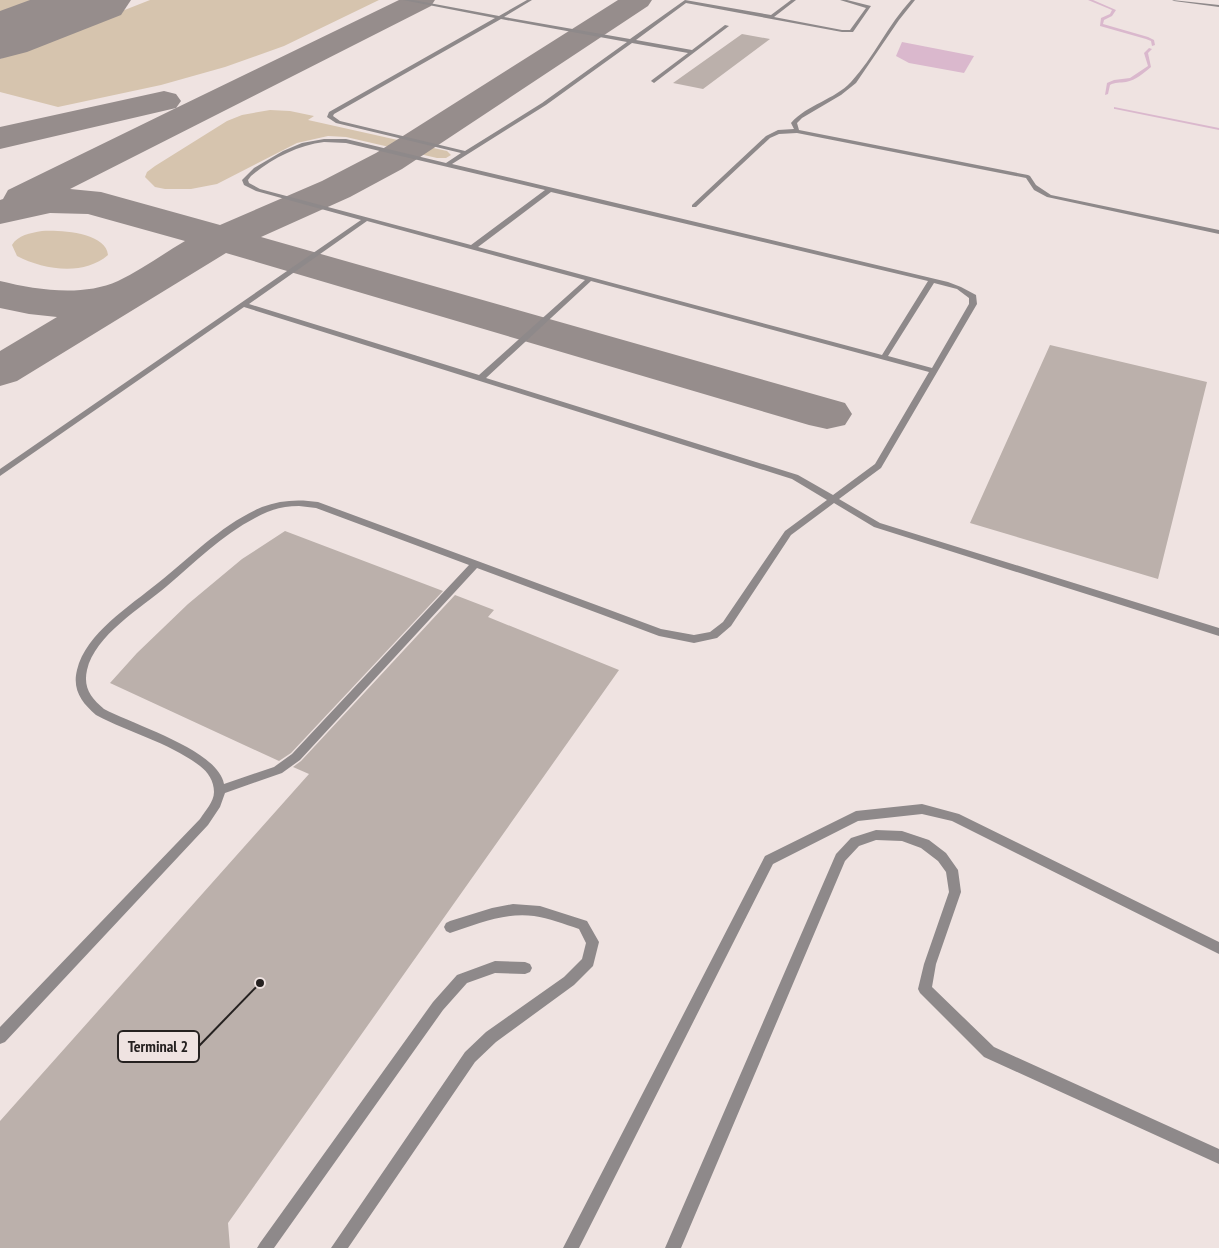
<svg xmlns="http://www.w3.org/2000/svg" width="1219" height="1248" font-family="'PT Sans Narrow',sans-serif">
  <rect width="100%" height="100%" fill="#efe3e1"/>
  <path fill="#d6c4ae" d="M0,0H45L0,17Z
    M150,0H379L284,46L225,67L161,85L58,107L0,92V59Z
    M270,110L290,111L314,116L308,120L447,151L451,155L446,158H437L346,137L328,136L297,143L217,184L191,189H165L155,187L145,177L147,172L155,166L227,121L242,115Z
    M42,231C59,230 106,232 108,255C84,276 44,270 17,256L12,245C18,235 30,233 42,231Z"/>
  <path fill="#dab8cd" d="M902,42L974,56L964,73L909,63L896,56Z"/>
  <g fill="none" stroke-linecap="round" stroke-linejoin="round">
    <path fill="#dab8cd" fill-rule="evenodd" d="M1088,0H1093L1116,10L1112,16L1104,20L1103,24L1148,37L1154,40L1155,45L1152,46L1151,41L1146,39L1100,26L1101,18L1110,14L1112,10Z
      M1149,48L1152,49L1148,53L1151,67C1144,73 1136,80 1126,82C1120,83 1115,82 1110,85L1108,94L1105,95L1107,83L1114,80L1130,78L1148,66L1144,53Z
      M1114,107L1219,128V130L1115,109H1114Z"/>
    <path fill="#968d8c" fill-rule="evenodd" d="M399,0H435L431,6L70,189L101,192L220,225L322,181L376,153L618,0H652L648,6L402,169L350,197L261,237L845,403L852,414L845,425L827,429L809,425L226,253L17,381L0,386V351L57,317L29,314L0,308V281C37,290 82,297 118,281C141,270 163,254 185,241L88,214L50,213L0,224V200L3,199L8,190L176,108L0,149V127L164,91L176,94L181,101L176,108Z"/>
    <path fill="#968d8c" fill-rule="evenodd" d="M30,0H131L121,15L27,52L0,59V11Z"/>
  </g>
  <path fill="#bbb0ab" d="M742,34L770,39L703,89L673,83Z
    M1050,345L1207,382L1158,579L970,523Z
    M285,531L443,591L291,753L279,761L110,683L137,653L188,604L242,559Z
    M455,595L494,610L488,617L619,670L228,1223L230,1248H0V1121L309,774L293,767L301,761Z"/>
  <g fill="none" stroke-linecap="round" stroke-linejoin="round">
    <path fill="#8e898a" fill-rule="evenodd" d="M403,0H413L499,16L527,0H532L504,17L630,39L685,0L771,15L791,0H796L774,17L842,30H850L866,8L840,0H847L871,6L853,32H842L686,3L636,40L692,50L725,25L729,26L654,83L651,81L652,80L688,53L632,43L546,105L452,164L948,282L961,287L976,295L977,304L881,468L839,499L880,523L1219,628V636L874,527L834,503L791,535L731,626L717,638L694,643L659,636L477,568L300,760L282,773L225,793L220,807L208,825L5,1042L0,1044V1027L200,819C205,811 214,802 214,792C214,781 208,772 200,766C170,743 130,733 96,715C82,703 72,690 77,670C86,633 130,606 158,583C192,556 222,524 262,507C280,500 299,499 318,502L661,629L694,635L710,632L723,622L785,531L827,500L792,479L244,307L0,476V469L361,220L256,191L244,185L242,180L254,168L283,151L302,143L324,139H346L446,163L461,153L336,123L327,117L329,112L495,18ZM501,19L627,42L542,103L465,151L340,121L333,116L334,114ZM324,142L346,143L545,190L471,245L260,189L249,183L248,180L251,176C271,159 298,145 324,142ZM551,192L928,281L882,355L478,247ZM367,221L585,280L479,375L249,304ZM591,281L929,372L875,464L833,495L798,475L486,378ZM934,283L957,289L969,298V304L932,368L888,356ZM299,506L316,508L469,565L292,754L274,767L224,784C218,750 134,725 104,709C91,698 83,688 87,670C95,635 141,608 167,586C195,562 222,535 255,518C269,510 282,506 299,506Z
      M911,0H915L899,20L856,83L841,95L802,118L797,123L799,130L1028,175L1030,176L1036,185L1051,195L1219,230V234L1047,197L1034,190L1026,178L797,133L779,134L770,138L696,207H692V205L766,136L778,130L794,129L791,123C808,104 834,100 851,82C874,57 888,25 911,0Z
      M1172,0L1219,5V7L1174,1Z
      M922,804L959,814L1219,942V954L952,821L922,814L858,821L773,864L579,1248H563L765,856L856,811Z
      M876,830L902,831L929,840L946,853L958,870L961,892L936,964L932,987L994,1047L1219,1149V1164L984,1057L920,993L918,989L924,964L949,892L946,872L938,861L921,848L902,841L876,840L859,846L845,861L681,1248H665L836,854L851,838Z
      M513,904L540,906L587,921L599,942L593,966L574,985L496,1042L475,1062L348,1248H331L465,1052L486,1032L564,977L582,959L586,943L579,929C564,924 549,918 534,916C505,912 477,924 450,933L446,931L444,927L446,923L450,921L492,908Z
      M495,961L525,962L530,964L532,968L530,972L525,974L495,973L467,983L443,1010L274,1248H257L260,1243L433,1002L457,975Z"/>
  </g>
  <path fill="none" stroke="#252120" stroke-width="2" d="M260 983L199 1046"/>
  <circle fill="#252120" stroke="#efe3e1" stroke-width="2" cx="260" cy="983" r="5"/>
  <rect fill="#efe3e1" stroke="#252120" stroke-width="2" x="118" y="1031" width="81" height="31" rx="5"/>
  <g font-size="16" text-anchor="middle" font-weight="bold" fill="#252120">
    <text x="158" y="1052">Terminal 2</text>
  </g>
</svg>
